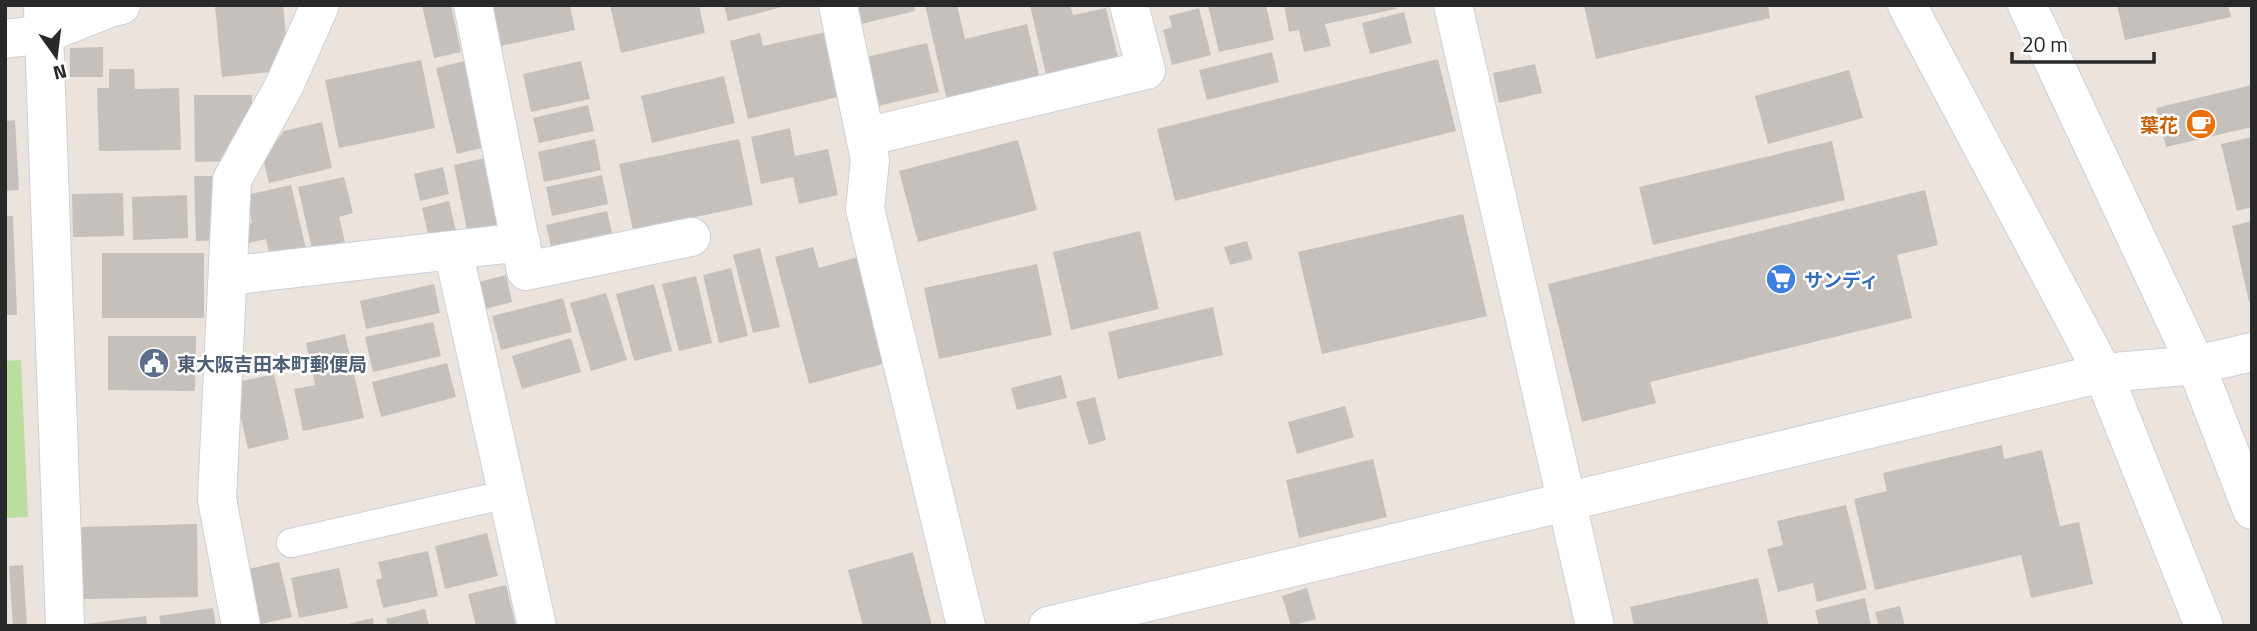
<svg xmlns="http://www.w3.org/2000/svg" width="2257" height="631" font-family="'Titillium Web','Noto Sans JP',sans-serif">
  <rect width="100%" height="100%" fill="#ebe3dc"/>
  <path fill="#bbdd9d" d="M21,360L28,517L5,518V361Z"/>
  <path fill="#c6c0bc" d="M220,5H283L288,57L281,71L222,77L215,6Z
    M422,5H451L461,52L434,58Z
    M492,5H570L575,30L501,46Z
    M610,5H699L705,33L621,53Z
    M724,5H786V6L728,21Z
    M857,5H914L915,11L861,24Z
    M925,5H957L965,39L1027,24L1042,87L949,109Z
    M1030,5H1070L1073,15L1106,8L1119,62L1047,79Z
    M1208,5H1266L1274,40L1219,52Z
    M1284,5H1395L1396,9L1325,24L1331,46L1304,52L1299,30L1289,32Z
    M1584,5H1768L1770,18L1596,59Z
    M2117,5H2228L2231,17L2125,40Z
    M1199,8L1211,55L1172,65L1163,30L1172,27L1169,16Z
    M1404,12L1412,43L1370,54L1362,23Z
    M826,32L842,96L748,119L730,41L760,33L763,46Z
    M927,43L939,92L869,108L857,59Z
    M103,47V77H70V48Z
    M1272,52L1279,82L1207,100L1199,70Z
    M1438,59L1456,131L1175,201L1157,129Z
    M421,60L435,128L339,148L325,80Z
    M465,61L486,147L457,154L436,68Z
    M581,61L590,99L531,112L523,74Z
    M1535,64L1542,93L1499,103L1493,73Z
    M109,69H134L135,89L179,88L181,150L99,151L97,88H109Z
    M1849,70L1863,118L1768,144L1755,96Z
    M724,76L735,123L652,143L641,96Z
    M2252,85V127L2166,147L2156,108Z
    M194,95H252V125L232,161L195,162Z
    M588,105L594,131L539,143L533,118Z
    M15,120L19,190L5,191V121Z
    M322,122L332,168L269,183L263,158L284,131Z
    M790,128L795,156L828,149L838,195L799,204L793,177L761,184L751,137Z
    M2252,137V207L2237,211L2221,144Z
    M595,139L601,170L544,182L538,152Z
    M739,139L753,205L633,230L619,164Z
    M1018,140L1037,210L918,242L899,171Z
    M1832,141L1845,200L1653,245L1639,187Z
    M489,157L503,229L468,235L454,165Z
    M443,167L449,194L420,201L414,174Z
    M602,175L608,204L552,216L546,187Z
    M194,176H224L225,240L196,241Z
    M344,177L353,213L339,217L345,242L312,249L298,187Z
    M291,185L308,257L272,266L266,239L249,243L245,225L252,223L246,195Z
    M1925,190L1938,245L1897,255L1912,318L1650,382L1656,403L1582,422L1548,284Z
    M123,193L124,236L73,237L72,194Z
    M187,195L188,238L133,240L132,197Z
    M449,201L457,236L430,242L422,208Z
    M607,211L614,241L553,255L546,225Z
    M1463,214L1487,316L1322,354L1298,252Z
    M5,216H13L17,315H5Z
    M2252,221V302H2249L2232,226Z
    M1140,231L1159,309L1071,330L1053,252Z
    M1247,241L1253,259L1230,265L1224,247Z
    M813,247L819,268L858,257L886,363L809,384L775,257Z
    M760,248L780,327L753,333L733,255Z
    M102,253H204V318H102Z
    M1037,264L1052,335L939,359L924,288Z
    M731,268L748,336L719,343L703,275Z
    M506,275L512,302L482,310L475,283Z
    M696,276L712,343L679,351L662,284Z
    M434,284L440,313L366,329L360,301Z
    M654,284L672,351L634,361L616,294Z
    M606,293L627,360L591,371L570,303Z
    M563,298L572,332L501,350L492,316Z
    M1213,307L1223,355L1118,379L1108,332Z
    M433,322L441,356L373,372L365,337Z
    M345,334L364,418L303,431L294,389L315,385L306,343Z
    M108,336H196L195,391L108,390Z
    M571,338L581,372L522,389L512,356Z
    M447,363L456,397L381,417L372,382Z
    M274,374L289,439L248,449L233,383Z
    M1061,375L1067,398L1017,410L1011,388Z
    M1095,397L1106,440L1089,445L1076,402Z
    M1345,406L1354,437L1297,454L1288,422Z
    M2002,445L2004,459L2042,450L2060,526L2079,522L2093,584L2031,598L2021,555L1875,590L1854,499L1887,491L1883,473Z
    M1373,459L1387,517L1299,538L1286,480Z
    M1846,505L1867,589L1817,602L1813,583L1778,592L1767,549L1783,545L1777,521Z
    M197,524L198,597L83,599L81,527Z
    M487,533L498,576L445,589L435,546Z
    M428,551L438,596L383,608L376,580L382,578L378,562Z
    M913,552L932,626H863L848,570Z
    M279,562L292,617L257,625L244,570Z
    M23,565L27,626H13L9,566Z
    M339,568L348,608L299,618L291,578Z
    M1758,578L1769,626H1634L1630,607Z
    M506,585L516,626H476L468,594Z
    M1307,588L1316,619L1291,626L1282,596Z
    M1865,598L1871,625L1819,626L1815,610Z
    M1900,606L1905,626H1879L1875,612Z
    M213,608L216,626H161L159,616Z
    M425,609L429,626H388L386,619Z
    M146,616L147,626H86V624Z
    M373,618L374,626H344V625Z"/>
  <g fill="none" stroke-linecap="round" stroke-linejoin="round">
    <g stroke="#cbd0da" stroke-width="30">
      <path id="lane" d="M291,543L508,494"/>
    </g>
    <g stroke="#cbd0da" stroke-width="40">
      <path id="street" d="M43,5L65,626
        M473,5L526,271L691,237
        M838,5L870,160L865,209L966,626
        M1453,5L1595,626
        M5,39L44,34L109,8L121,5
        M865,137L1146,70L1129,5
        M453,250L537,626
        M228,276L521,242
        M2196,365L2252,352
        M241,626L217,499L232,180L284,86L320,5"/>
    </g>
    <g stroke="#cbd0da" stroke-width="40">
      <path id="secondary" d="M1907,5L2103,373L2204,626
        M2027,5L2196,365L2252,510
        M1048,626L2103,373L2196,365"/>
    </g>
    <use href="#lane" stroke="#fff" stroke-width="28"/>
    <use href="#street" stroke="#fff" stroke-width="38"/>
    <use href="#secondary" stroke="#fff" stroke-width="38"/>
  </g>
  <defs>
    <g id="cafe-disc" transform="scale(1.575)"><circle r="9.5" fill="#e8710a" stroke="#fff"/><path d="M-5.5-4.5H6V0H3Q3 3.5 0 3.5H-2.5Q-5.5 3.5-5.5 0ZM3-3.2v2h1.7v-2ZM-6 4.5H4V6H-6Z" fill="#fff"/></g>
    <g id="supermarket-disc" transform="scale(1.575)"><circle r="9.5" fill="#3f7fe0" stroke="#fff"/><path d="M-6-5.5h2.5l.6 2H6L4.5 2H-2.5L-4.4-4H-6ZM-1.5 3.2a1.3 1.3 0 1 0 .1 0ZM3 3.2a1.3 1.3 0 1 0 .1 0Z" fill="#fff"/></g>
    <g id="civic-disc" transform="scale(1.575)"><circle r="9.5" fill="#5c6f8a" stroke="#fff"/><path d="M-.6-6.5H3V-4.5H.6V-3L4-1V1h2V6H-6V1h2V-1L-.6-3ZM-1.2 2.5V6h2.4V2.5Z" fill="#fff"/></g>
  </defs>
  <g fill-rule="evenodd">
    <use href="#cafe-disc" x="2201" y="124"/>
    <use href="#supermarket-disc" x="1781" y="279"/>
    <use href="#civic-disc" x="154" y="363"/>
  </g>
  <g text-anchor="middle" dominant-baseline="central" stroke-width="5" stroke-linejoin="round" paint-order="stroke">
    <g font-size="19" font-weight="bold" fill="#c56008" stroke="#fff" text-anchor="end">
      <text x="2178" y="124">葉花</text>
    </g>
    <g font-size="19" font-weight="bold" fill="#366cbe" stroke="#fff" text-anchor="start">
      <text x="1804" y="279">サンディ</text>
    </g>
    <g font-size="19" font-weight="bold" fill="#4e5e75" stroke="#fff" text-anchor="start">
      <text x="177" y="363">東大阪吉田本町郵便局</text>
    </g>
  </g>
  <rect width="2257" height="631" fill="none" stroke="#292929" stroke-width="14"/>
  <g transform="translate(56 56) rotate(166)" stroke="#ffffff" stroke-width="5" paint-order="stroke">
  <path d="M0-5L12 26L0 18L-12 26Z" fill="#292929"/>
  <text y="-10" font-size="19" font-weight="bold" text-anchor="middle" fill="#292929">N</text>
  </g>
  <path d="M2012 52v10h142v-10" fill="none" stroke="#292929" stroke-width="3.5"/>
  <text x="2022" y="52" font-size="21" fill="#292929" stroke="#ffffff" stroke-width="5" paint-order="stroke">20 m</text>
</svg>
